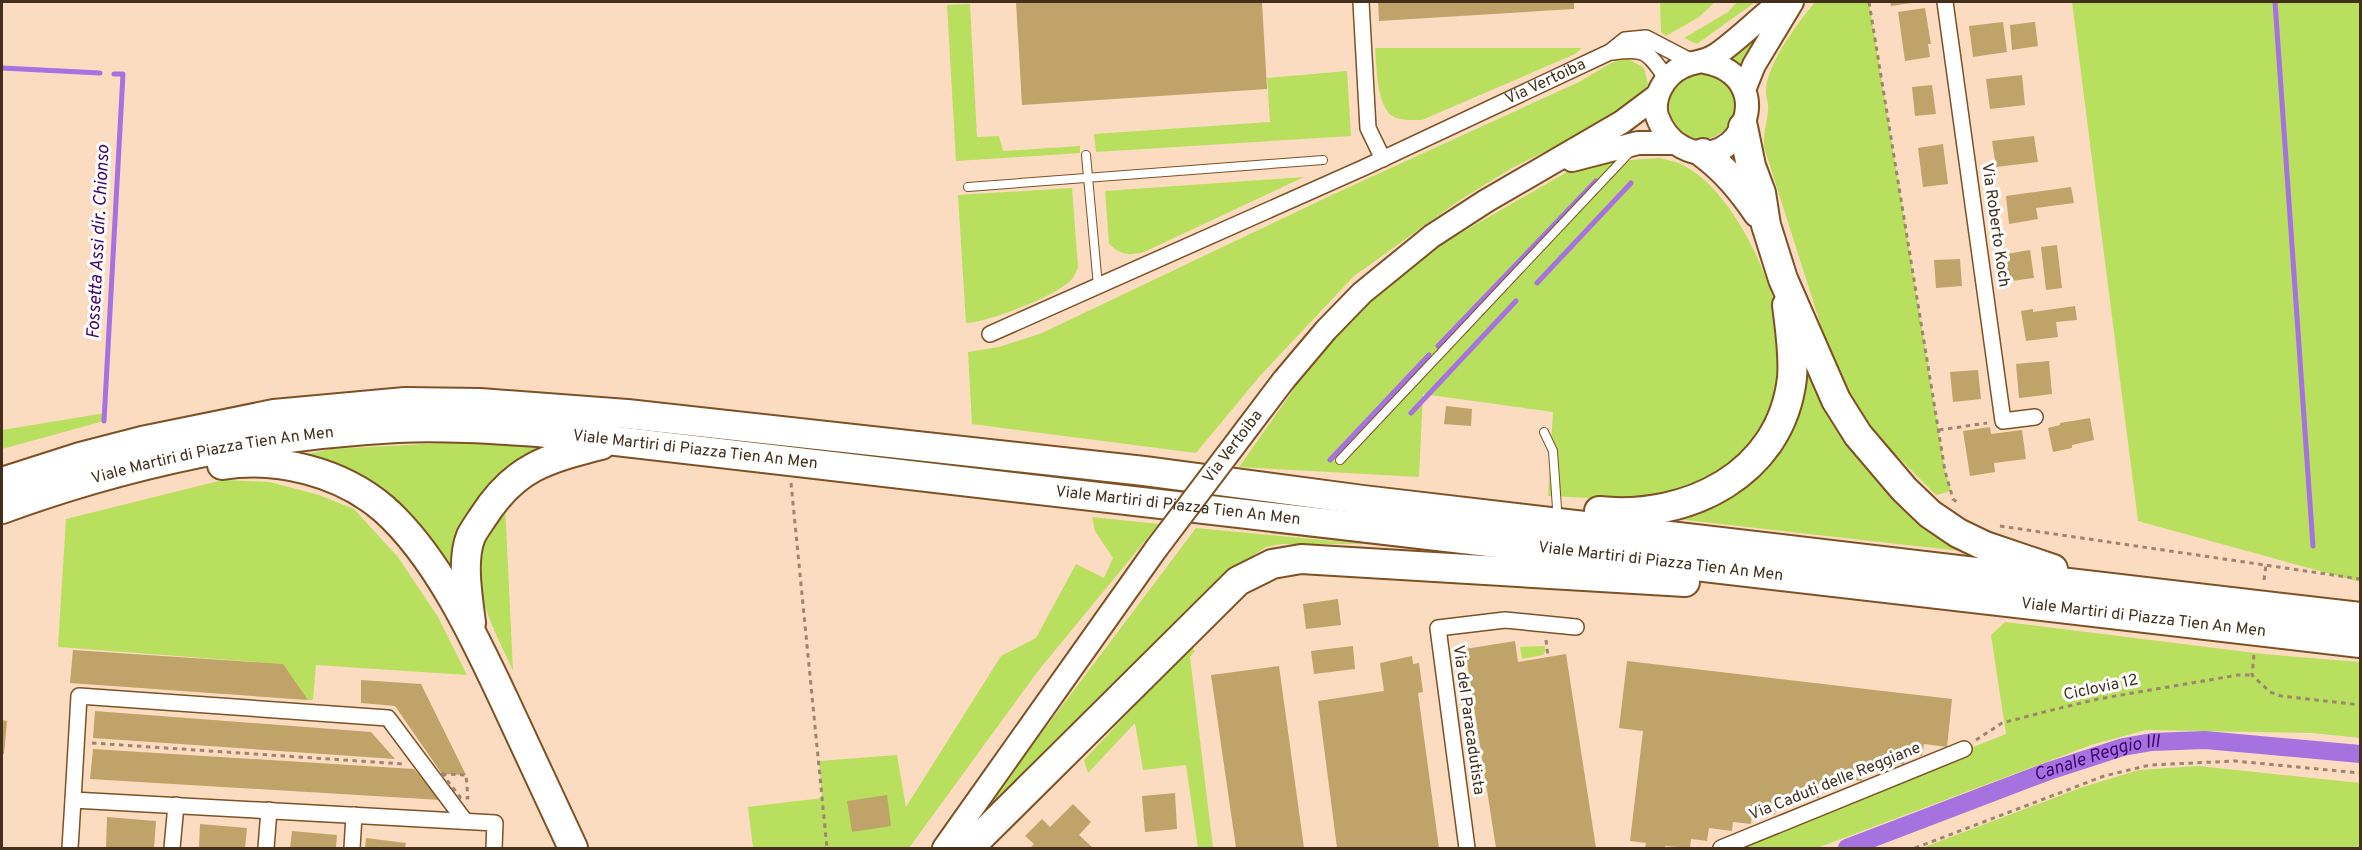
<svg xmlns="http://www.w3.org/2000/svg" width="2362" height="850" font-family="Overpass,sans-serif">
  <rect width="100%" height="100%" fill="#fcdcc1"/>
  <path fill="#b8df5e" d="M1660,2H1715L1699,17L1666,36L1661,32Z
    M1737,2H1763L1759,5L1754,3L1697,44L1684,38L1728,12Z
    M1815,2H1869L1945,471L1951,491L1936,495L1876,435L1857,407L1840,376L1821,326L1764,147C1763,134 1767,123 1768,110C1769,104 1766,98 1766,92C1766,63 1798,23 1815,2Z
    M2072,2H2360V582L2138,521Z
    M970,4L977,137L999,136L1003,151L1080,146V153L956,161L947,5Z
    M1782,10L1745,72L1726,57Z
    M1375,48H1582L1575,54L1422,120C1413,120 1403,121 1394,117C1376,108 1377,66 1375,48Z
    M1627,58L1644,68L1648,84L1641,96L1620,114L1512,168L1460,200L1354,276L1259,377L1196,453L972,424L968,352L999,347L1042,333L1336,193L1579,82L1611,63Z
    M1347,71L1351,136L1096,152L1094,134L1270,122L1267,78Z
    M1669 106a33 33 0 1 1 66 0a33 33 0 1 1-66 0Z
    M1659,158C1666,160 1674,161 1681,164C1733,190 1769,273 1781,327C1783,340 1780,356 1779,368C1778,378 1779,391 1776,400C1765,433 1735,464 1704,480C1657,505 1600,498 1548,496L1553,412L1423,394L1419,477L1239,467L1318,355L1393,280L1440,245L1567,172L1603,162Z
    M1304,177L1144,252C1128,256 1121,255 1109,244L1105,191Z
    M1072,188L1078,267C1076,271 1075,276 1072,279C1059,295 987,323 966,323L958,195Z
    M1798,326L1831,411L1986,554L1659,517L1760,470Z
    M105,413L104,421L2,449V430Z
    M445,443L561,445L520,462L456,587L298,456L331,449Z
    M223,480L270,482L319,495L354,509L398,557L438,617L467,675L316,665L313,700H308L282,664L58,647L66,519Z
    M505,504L513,671C495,630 467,586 485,540C489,528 499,516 505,504Z
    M1092,517L1159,524L1038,671L909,848H753L748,807L822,798L819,761L897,755L906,807L1001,656L1036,638L1076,564L1104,578L1113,558L1095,531Z
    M1196,528L1365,544H1282L1266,547L1236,567L955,848Z
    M2005,622L2263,654L2360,662V738L2313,733L2146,730L2091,745L1817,848H1719L2006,734L1991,635Z
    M1191,646L1195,651L1190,657L1213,848H1198L1186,765L1143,770L1135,723L1088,773L1084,760Z
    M1545,646V652L1543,655L1522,659L1520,647Z
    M2198,766L2360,783V848H1922L2083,787L2139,770Z"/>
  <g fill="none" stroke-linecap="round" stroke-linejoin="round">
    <path stroke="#a572df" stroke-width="5" d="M2275,2L2313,546
      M2,68L100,73
      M1537,283L1631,183
      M1438,346L1596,181
      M1411,413L1516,301
      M104,421L123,74H114
      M1330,460L1429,355"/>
    <path stroke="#a572df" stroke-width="18" id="s1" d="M1847,848L2049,771L2123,747L2152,742L2205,740L2360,754"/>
  </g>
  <path fill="#c0a368" d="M1016,2H1262L1267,89L1022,105Z
    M1378,2H1574V9L1379,21Z
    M1890,2H1911V3L1891,6Z
    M1925,8L1931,44H1928L1930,57L1905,61L1898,12Z
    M2003,22L2007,52L1973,57L1969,26Z
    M2035,22L2038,46L2012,50L2010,25Z
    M2022,75L2025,105L1990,109L1986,79Z
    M1932,85L1936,114L1915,116L1912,87Z
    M2034,136L2038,162L1996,167L1992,141Z
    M1943,144L1948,184L1923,187L1918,148Z
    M2071,187L2074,203L2036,208L2038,219L2009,224L2006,196Z
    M2057,245L2062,288L2046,290L2041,247Z
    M2030,250L2034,278L2004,282L2000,255Z
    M1960,259L1962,286L1936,288L1934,260Z
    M2075,306L2077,320L2056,322L2058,337L2026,341L2021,311L2033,309V312Z
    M2049,361L2052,394L2019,398L2016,364Z
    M1978,370L1981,399L1953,402L1950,372Z
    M1446,406L1472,409L1471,426L1444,424Z
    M2090,418L2094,440L2072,445V448L2053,452L2048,428L2060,425V423Z
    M1990,427L1991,434L2022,430L2026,459L1994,463L1995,472L1970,476L1963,431Z
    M1338,599L1341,625L1306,629L1303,604Z
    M1515,641L1518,662L1566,654L1596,848H1496L1465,649Z
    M1353,646L1355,669L1314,674L1311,651Z
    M73,650L283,664L308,700L70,683Z
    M1412,656L1413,664L1419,663L1423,692L1418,693L1439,848H1337L1318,701L1384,691L1380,663Z
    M1627,661L1952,699L1947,747L1924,744L1922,756L1905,754L1904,764L1881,761L1879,773L1863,771L1862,781L1838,778L1837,790L1820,788L1819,798L1795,795L1794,807L1776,805L1775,815L1752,812L1751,824L1733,822L1732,831L1709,828L1707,841L1691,839L1690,848L1665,846V848H1645L1646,843L1630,841L1643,731L1619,728Z
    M1279,666L1304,848H1236L1211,675Z
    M361,680L421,684L466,775L442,774L395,706L361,703Z
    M95,711L371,732L395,759L93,738Z
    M2,720L7,721L4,754H2Z
    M93,749L414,769L441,800L90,779Z
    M1175,793L1177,829L1145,832L1142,796Z
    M887,795L891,826L852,832L847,801Z
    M1073,804L1091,822L1079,835L1093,848H1030L1034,844L1025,836L1042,819L1050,827Z
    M107,817L156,821L154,848H106Z
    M200,824L247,828L245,848H199Z
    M292,831L337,835L336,848H290Z
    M366,838L406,843L405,848H365Z"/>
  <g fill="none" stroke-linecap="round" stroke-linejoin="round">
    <g stroke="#7d5124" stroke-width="10">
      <path id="lane" d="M1086,155L1098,286
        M968,187L1323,160
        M1544,432L1553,451L1557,508
        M1340,460L1629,153"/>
    </g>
    <g stroke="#7d5124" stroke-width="18">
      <g id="street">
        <path d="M1361,2L1368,128L1383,159"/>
        <path d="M1945,2L2003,421L2035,417"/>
        <path d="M1613,52C1646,47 1648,52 1667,79"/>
        <path id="s2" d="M990,334L1363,168L1610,52L1625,40L1646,38L1694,63"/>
        <path d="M73,800L79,696L388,718L465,821"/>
        <path d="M70,848L73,800L495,823L494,848"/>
        <path d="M172,848L176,805"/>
        <path d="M266,848L269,810"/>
        <path d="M352,848L354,815"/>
        <path d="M1467,848L1438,628L1505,620L1576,627"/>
        <path d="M1721,848L1964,749"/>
      </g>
    </g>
    <g stroke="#7d5124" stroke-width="26">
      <path id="secondary" d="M1705,62C1782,77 1740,178 1682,147C1669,140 1662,130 1657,116C1652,97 1665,75 1682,67C1696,60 1702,64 1716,55C1739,39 1758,19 1780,2
        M1744,90L1754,65L1792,2
        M1572,160L1638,143H1674
        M1283,381L1326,330L1362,293L1432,236L1486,201L1622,122L1658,95
        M944,848L1156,549"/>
    </g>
    <g stroke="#7d5124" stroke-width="32">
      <g id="highway">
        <path d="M1743,127L1751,166L1761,193L1766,225L1783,279L1836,400L1858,435L1904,489L1930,514L1958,533L1985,546L2053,569"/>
        <path d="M1703,153C1726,170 1742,190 1758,213"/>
        <path d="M222,465C277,456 341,472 384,509C438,557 476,640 506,704C528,752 551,800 573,848"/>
        <path d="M2,482L80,457L142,441L274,414L405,402L480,403L627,414L1144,471L1363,500L2360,617"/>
        <path id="s3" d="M2,509C128,463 263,435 397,428C444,426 491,429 538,432L2360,643"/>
        <path d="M1599,511C1687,520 1781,475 1792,378C1794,354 1790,329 1787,305"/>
        <path d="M471,623C468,598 461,560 471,536C474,530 479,523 483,517C515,467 546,459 601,445"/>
        <path d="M969,848L1238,581L1272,564L1301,559L1685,582"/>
      </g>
    </g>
    <path stroke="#9f856e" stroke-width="3" stroke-dasharray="4.5 4.5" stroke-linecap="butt" d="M1869,2L1945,471L1953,499L1958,503
      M1939,430L1987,423
      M791,483L827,848
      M2000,526L2360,579
      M2264,580L2266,564
      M1546,640L1548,657
      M2254,655L2252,675L2270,692L2281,696L2360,705
      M1976,740L2002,723L2048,711L2098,699L2238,675H2252
      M92,743L403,764
      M442,774L466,775L468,798H461Z
      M1915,848L2104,776L2150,765L2235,761L2360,773"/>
    <use href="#lane" stroke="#fff" stroke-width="8"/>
    <use href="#street" stroke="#fff" stroke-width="15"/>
    <use href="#secondary" stroke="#fff" stroke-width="22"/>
    <use href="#highway" stroke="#fff" stroke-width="28"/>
    <g stroke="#7d5124" stroke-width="26" stroke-linecap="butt">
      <g id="secondary-bridge">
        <path id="s4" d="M1156,549L1283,381"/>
      </g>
    </g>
    <use href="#secondary-bridge" stroke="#fff" stroke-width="22"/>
  </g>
  <g text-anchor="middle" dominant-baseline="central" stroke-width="6" stroke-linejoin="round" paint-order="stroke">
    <g font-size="16" fill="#432f1c" stroke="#fff">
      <text stroke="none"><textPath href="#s2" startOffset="610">Via Vertoiba</textPath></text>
      <text transform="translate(1995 225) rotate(82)">Via Roberto Koch</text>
      <text stroke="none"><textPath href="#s4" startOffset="128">Via Vertoiba</textPath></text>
      <text stroke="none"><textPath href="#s3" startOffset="704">Viale Martiri di Piazza Tien An Men</textPath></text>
      <text stroke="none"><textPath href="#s3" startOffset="218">Viale Martiri di Piazza Tien An Men</textPath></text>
      <text stroke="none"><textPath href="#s3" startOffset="1190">Viale Martiri di Piazza Tien An Men</textPath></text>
      <text stroke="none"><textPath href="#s3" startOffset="1676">Viale Martiri di Piazza Tien An Men</textPath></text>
      <text stroke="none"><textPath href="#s3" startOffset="2162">Viale Martiri di Piazza Tien An Men</textPath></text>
      <text transform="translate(2101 688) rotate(-12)">Ciclovia 12</text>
      <text transform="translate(1468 720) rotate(82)">Via del Paracadutista</text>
      <text transform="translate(1835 782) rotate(-22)">Via Caduti delle Reggiane</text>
    </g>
    <g font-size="18" font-style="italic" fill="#40026c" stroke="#fff">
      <text transform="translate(99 242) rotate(-87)">Fossetta Assi dir. Chionso</text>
      <text stroke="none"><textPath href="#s1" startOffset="266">Canale Reggio III</textPath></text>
    </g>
  </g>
  <rect width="2362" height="850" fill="none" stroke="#432f1c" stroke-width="6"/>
</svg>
